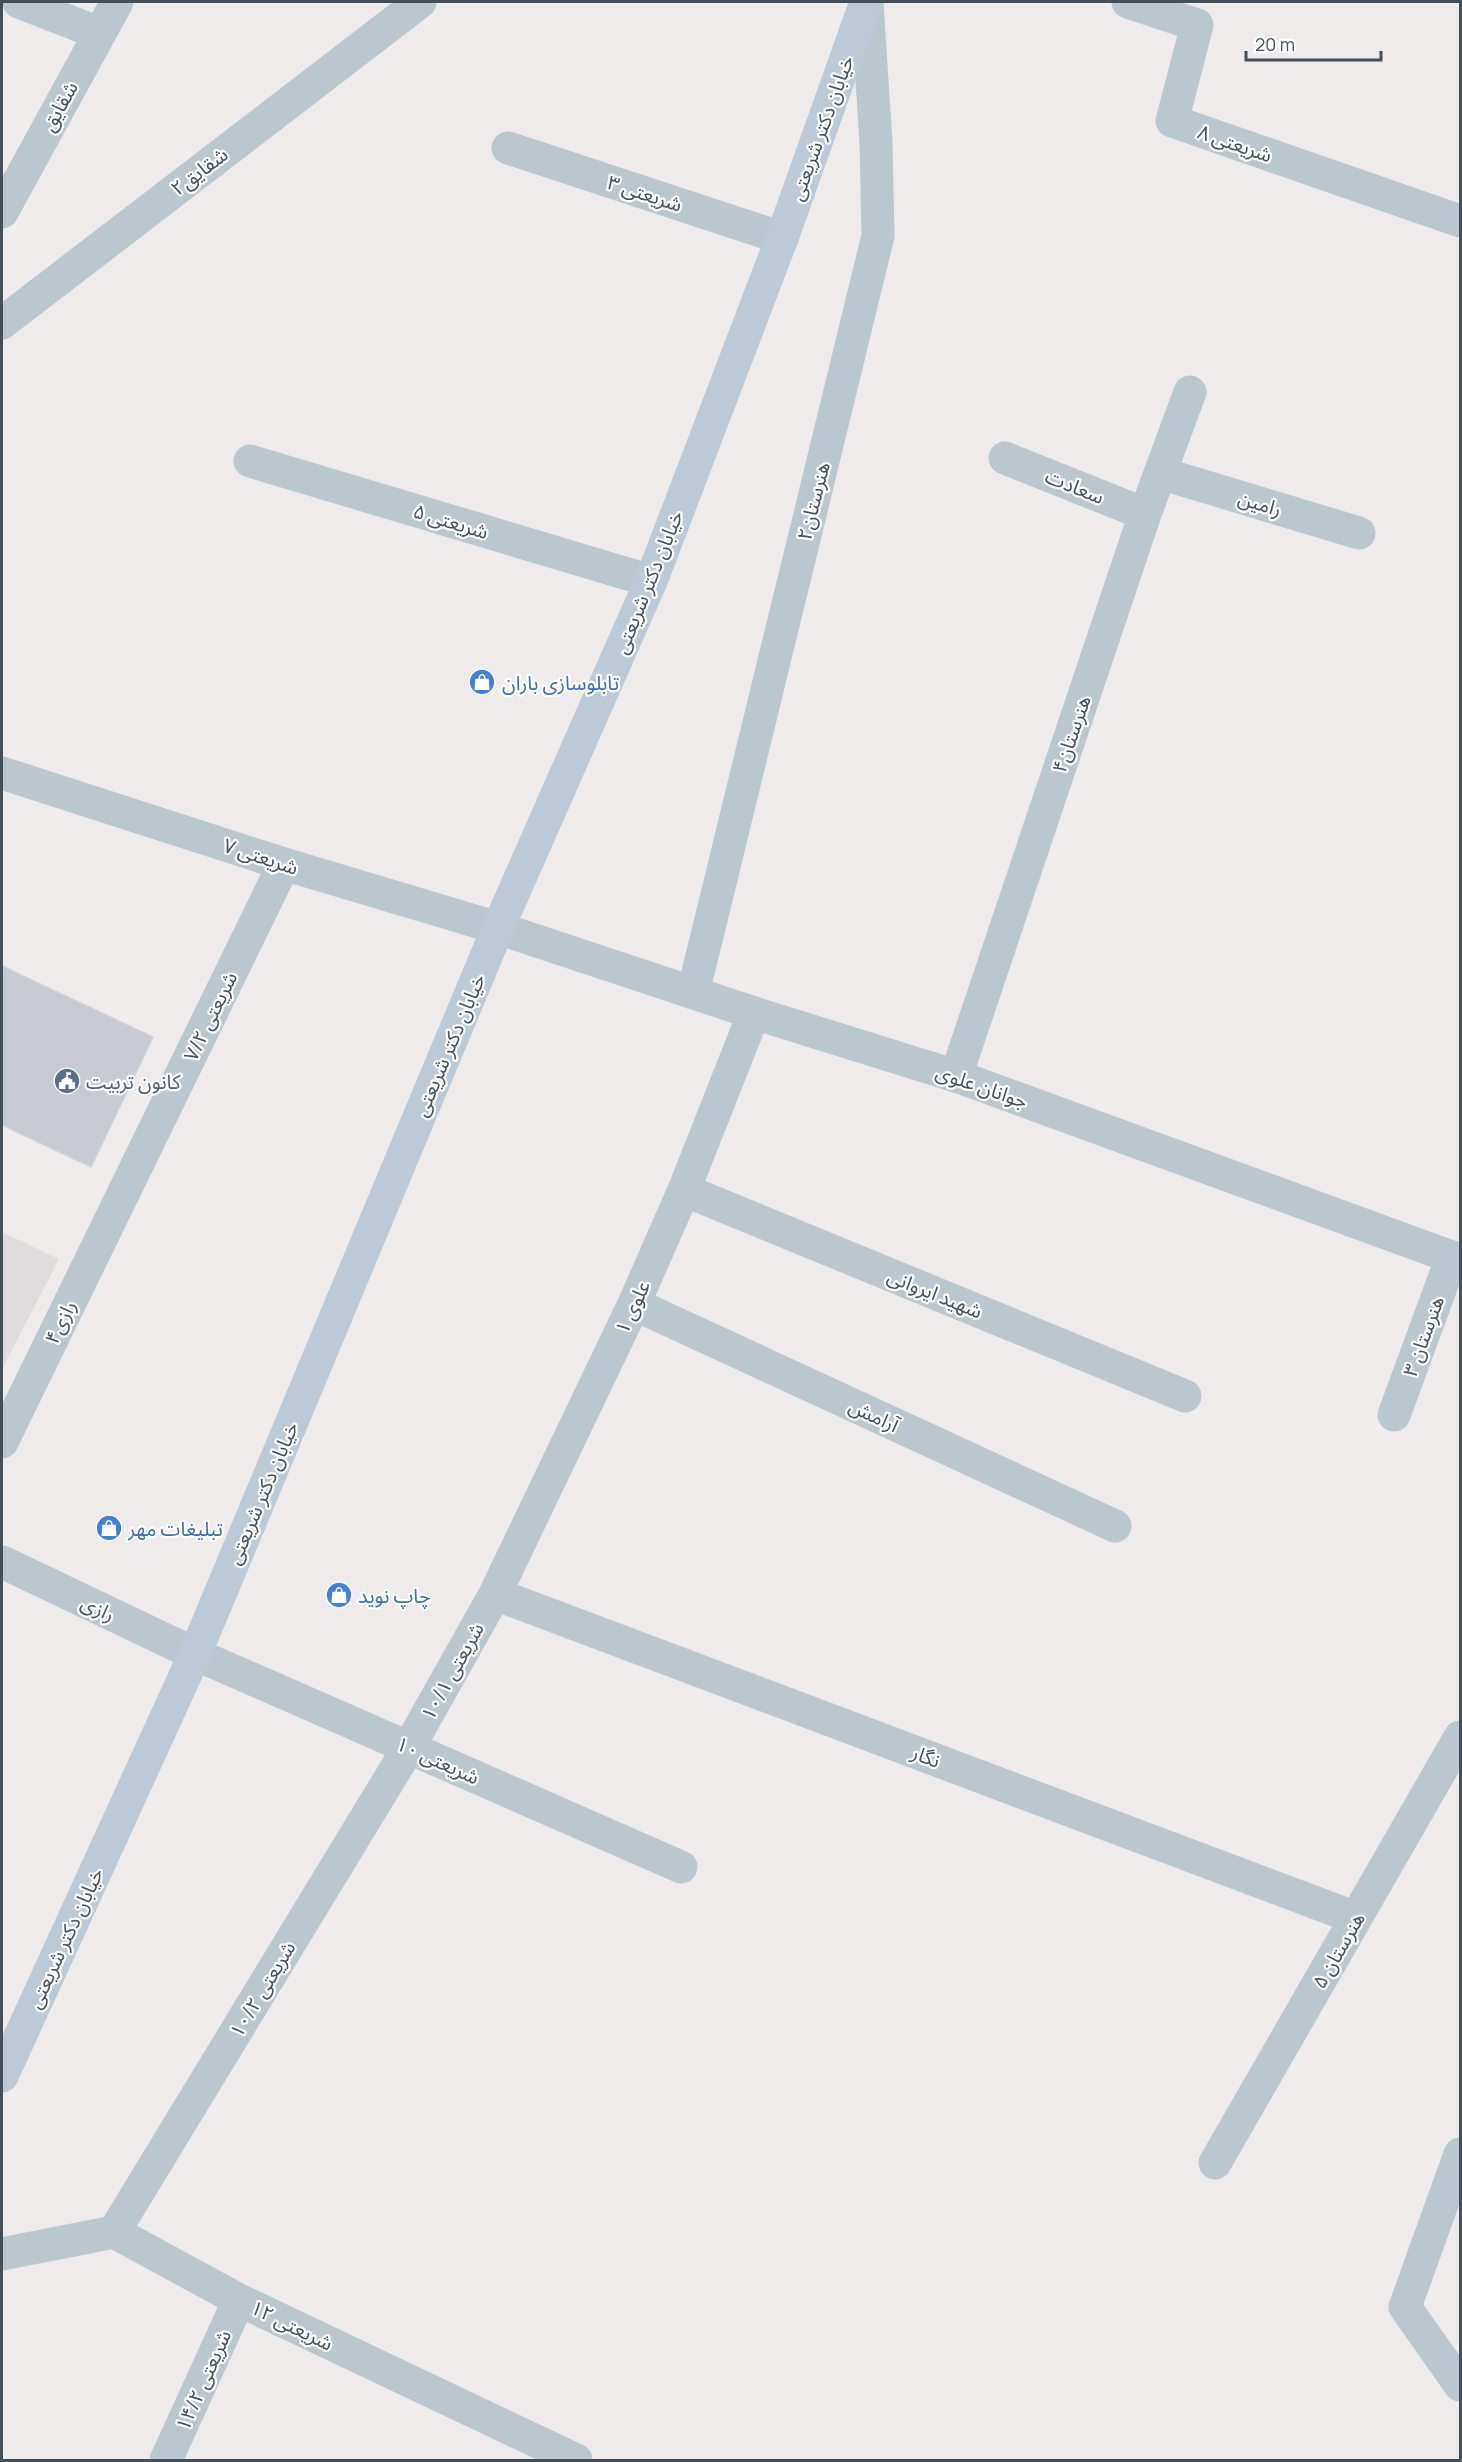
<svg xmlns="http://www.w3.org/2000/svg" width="1462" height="2462" font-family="Manrope,'Noto Sans Arabic',sans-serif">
  <rect width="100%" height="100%" fill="#efebeb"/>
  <path fill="#e0dcdd" d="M2,1232L59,1259L2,1369Z"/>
  <path fill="#c7cad2" stroke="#cfd2d8" stroke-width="1.5" d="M2,966L153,1037L91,1167L2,1125Z"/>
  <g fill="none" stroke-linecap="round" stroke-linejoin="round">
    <path stroke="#bbc7cf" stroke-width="33" d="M19,2L99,33
      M1128,2L1197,25L1172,121L1460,221
      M508,148L782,238
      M2,212L117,2
      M2,323L420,2
      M1005,458L1145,514
      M250,461L651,581
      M1160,473L1359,533
      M2,773L284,864L498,928
      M693,993L878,236L876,143L867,2
      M956,1076L1145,514L1190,392
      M684,1190L1185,1396
      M634,1304L1115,1526
      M1394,1415L1452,1257
      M2,1442L284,864
      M495,1594L1356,1918
      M195,1654L681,1867
      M1460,2154L1405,2307L1460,2385
      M1215,2163L1460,1737
      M114,2232L409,1747L495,1594L634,1304L684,1190L754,1013
      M2,2254L114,2232L239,2300L576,2460
      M166,2460L239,2300"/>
    <path stroke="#bbc7cf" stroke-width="33" d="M498,928L754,1013L956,1076L1460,1260
      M2,1562L195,1654"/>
    <path stroke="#bcc9d6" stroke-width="33" d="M2,2076L195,1654L498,928L651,581L782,238L866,2"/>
  </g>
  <defs>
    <g id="shop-disc" transform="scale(1.35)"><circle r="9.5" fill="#3f7fe0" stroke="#fff"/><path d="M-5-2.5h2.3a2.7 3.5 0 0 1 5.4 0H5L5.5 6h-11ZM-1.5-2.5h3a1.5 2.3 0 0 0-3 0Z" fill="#fff"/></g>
    <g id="civic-disc" transform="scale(1.35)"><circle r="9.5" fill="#5c6f8a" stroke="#fff"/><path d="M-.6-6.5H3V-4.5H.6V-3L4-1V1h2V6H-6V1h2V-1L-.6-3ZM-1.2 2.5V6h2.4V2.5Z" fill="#fff"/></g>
  </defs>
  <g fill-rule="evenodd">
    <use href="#shop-disc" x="482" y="682"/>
    <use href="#civic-disc" x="67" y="1081"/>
    <use href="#shop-disc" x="109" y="1528"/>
    <use href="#shop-disc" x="339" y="1595"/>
  </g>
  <g text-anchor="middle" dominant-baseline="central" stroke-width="4.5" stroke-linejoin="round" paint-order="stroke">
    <g font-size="20" fill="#43505a" stroke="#fff">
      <text transform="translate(59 106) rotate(-61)">شقایق</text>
      <text transform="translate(821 128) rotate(-70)">خیابان دکتر شریعتی</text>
      <text transform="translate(1235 143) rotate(19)">شریعتی ۸</text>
      <text transform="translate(199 171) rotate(-37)">شقایق۲</text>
      <text transform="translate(645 193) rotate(18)">شریعتی ۳</text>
      <text transform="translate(1075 486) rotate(22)">سعادت</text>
      <text transform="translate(813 501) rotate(-76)">هنرستان۲</text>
      <text transform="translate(1260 503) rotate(17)">رامین</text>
      <text transform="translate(451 521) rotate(17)">شریعتی ۵</text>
      <text transform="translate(648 582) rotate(-68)">خیابان دکتر شریعتی</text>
      <text transform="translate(1071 734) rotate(-71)">هنرستان۴</text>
      <text transform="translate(261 856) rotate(18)">۷ شریعتی</text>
      <text transform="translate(210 1016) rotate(-64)">شریعتی ۷/۲</text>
      <text transform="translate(449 1045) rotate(-67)">خیابان دکتر شریعتی</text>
      <text transform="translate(982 1086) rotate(19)">جوانان علوی</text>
      <text transform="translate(935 1293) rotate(22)">شهید ایروانی</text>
      <text transform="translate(632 1307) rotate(-65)">علوی ۱</text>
      <text transform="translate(60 1322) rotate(-64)">رازی۴</text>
      <text transform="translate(1423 1336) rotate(-70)">هنرستان ۳</text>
      <text transform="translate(874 1415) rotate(25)">آرامش</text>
      <text transform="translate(262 1493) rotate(-67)">خیابان دکتر شریعتی</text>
      <text transform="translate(98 1608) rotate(25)">رازی</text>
      <text transform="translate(452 1671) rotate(-61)">شریعتی ۱۰/۱</text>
      <text transform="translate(926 1756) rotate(21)">نگار</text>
      <text transform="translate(438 1760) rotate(24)">شریعتی ۱۰</text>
      <text transform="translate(65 1938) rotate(-65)">خیابان دکتر شریعتی</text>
      <text transform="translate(1338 1950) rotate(-60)">هنرستان ۵</text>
      <text transform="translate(262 1989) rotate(-59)">شریعتی ۱۰/۲</text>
      <text transform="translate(292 2325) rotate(26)">شریعتی ۱۲</text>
      <text transform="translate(203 2380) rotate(-66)">شریعتی ۱۴/۲</text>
    </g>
    <g font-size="20" fill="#366cbe" stroke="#fff" text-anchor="start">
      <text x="502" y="682">تابلوسازی باران</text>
      <text x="128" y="1528">تبلیغات مهر</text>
      <text x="358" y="1595">چاپ نوید</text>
    </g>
    <g font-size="20" fill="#4e5e75" stroke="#fff" text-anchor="start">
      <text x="86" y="1081">کانون تربیت</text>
    </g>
  </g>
  <rect width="1462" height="2462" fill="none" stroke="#43505a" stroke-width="6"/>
  <path d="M1246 51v9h135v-9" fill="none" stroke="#43505a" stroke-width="3"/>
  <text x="1255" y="51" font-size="18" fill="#43505a" stroke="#ffffff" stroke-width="4.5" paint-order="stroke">20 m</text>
</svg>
